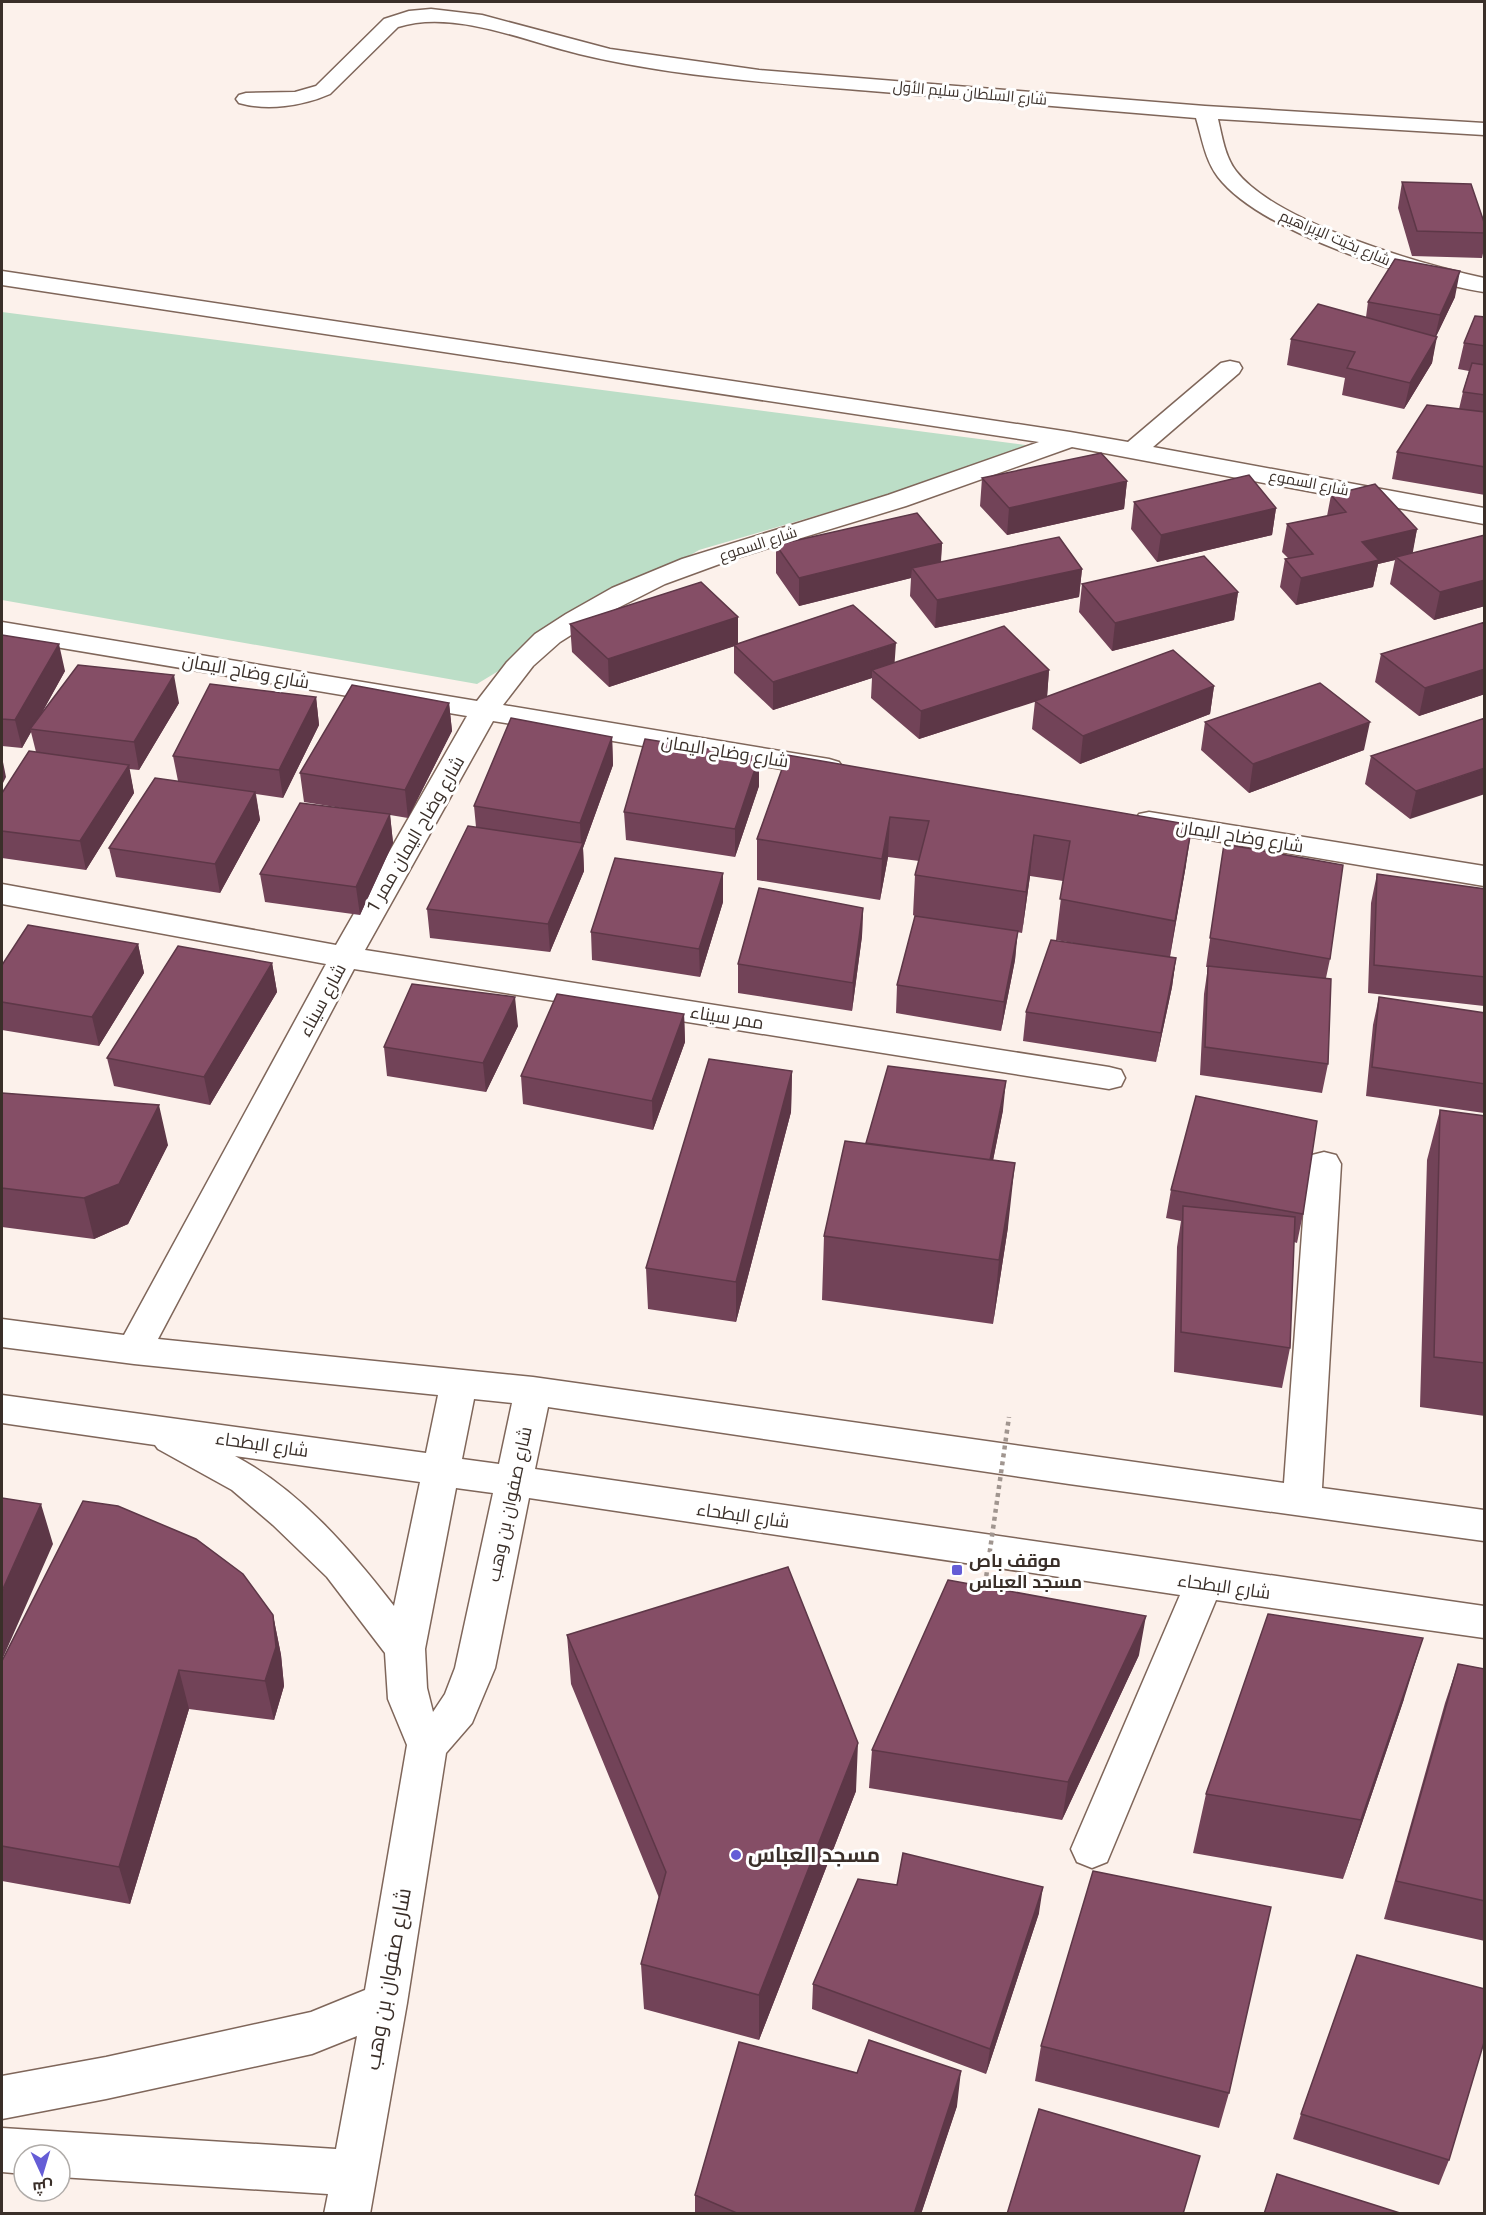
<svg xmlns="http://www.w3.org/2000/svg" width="1486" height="2215" font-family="Roboto,Cairo,sans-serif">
  <rect width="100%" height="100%" fill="#fcf1eb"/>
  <path fill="#bcdec7" d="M2,312L1048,448L699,550L477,684L2,600Z"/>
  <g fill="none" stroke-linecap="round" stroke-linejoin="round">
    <g stroke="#7f665a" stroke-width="3">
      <path id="minor" d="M431,9L482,15L610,49L759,70L1205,106L1484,123V135L1218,119C1222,136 1225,157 1236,171C1276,223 1420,264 1484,278V292C1416,281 1261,233 1218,177C1205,160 1202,138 1196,118C1088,109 979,100 871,91C773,83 675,77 579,54C524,41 453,9 398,27L330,94C303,106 267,111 239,103L236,99L239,95L246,93L295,92L316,86L384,19L409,11Z
        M2,271L1070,432L1128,442L1221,363L1230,361L1239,363L1242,368L1239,373L1153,447L1484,508V524L1072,447L906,506L736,558L665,584L598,618L560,642L533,666L503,705L829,759L839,762L843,768L839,774L829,777L493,721L365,950L1109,1067L1121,1070L1125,1078L1121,1086L1109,1089L354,969L158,1339L533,1377L1284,1483L1307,1164L1312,1155L1324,1152L1336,1155L1341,1164L1322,1488L1484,1510V1541L1069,1484L548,1407L535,1469L1484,1606V1638L1216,1600L1107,1862L1092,1868L1077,1862L1071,1849L1180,1595L529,1498L495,1668L472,1723L446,1753L407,2003L370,2214H324L328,2194L60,2177V2155H24V2174L2,2172V2128L336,2149L357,2036L312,2054L106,2099L2,2119V2076L106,2057L311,2012L365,1990L407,1745L388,1699L385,1653L327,1577L273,1525L232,1490L158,1449L155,1445L2,1423V1395L426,1453L438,1395L134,1364L2,1347V1319L124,1335L326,964L2,904V884L336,945L467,716L2,638V622L477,701L507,662L535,634L566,614L612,588L682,559L888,495L1039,442L2,285ZM474,1399L512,1403L499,1464L462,1459ZM235,1456L420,1482L394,1606C350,1549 299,1490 235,1456ZM456,1488L493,1493L455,1668L445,1694L433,1712L427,1688L425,1649Z
        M1149,812L1484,866V886L1139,828L1134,821L1139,814Z"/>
    </g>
    <use href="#minor" fill="#fff" fill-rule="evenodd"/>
    <path stroke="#a0958f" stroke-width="4.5" stroke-dasharray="4 4" stroke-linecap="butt" d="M984,1592L1009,1417"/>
  </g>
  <path fill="#724358" d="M1402,182L1485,225V244L1482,258L1412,256L1398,208Z
    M1455,297L1436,336L1432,363L1404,409L1342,395L1345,378L1287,365L1291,339L1366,317L1368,302Z
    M1485,311V495L1392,479L1397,452L1459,409L1463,392L1469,371L1458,369L1464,343L1483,317Z
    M982,478L1127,481L1124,509L1007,535L980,506Z
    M1331,495L1417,529L1412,553L1485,535V606L1434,620L1390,584L1395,560L1378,564L1373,587L1296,605L1280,587L1285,559L1288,558L1282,552L1287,524L1327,516Z
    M1134,502L1276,508L1272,535L1157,562L1131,529Z
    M942,543L941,562L1082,569L1079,597L935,628L910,596L911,578L799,606L776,573V545Z
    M1082,584L1238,592L1234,620L1112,651L1079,612Z
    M738,617V643L895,662L1049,670L1047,696L1214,686L1210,714L1080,764L1032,729L1035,701L919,739L871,698L872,678L773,710L734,673V646L609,687L572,652L570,624Z
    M1485,622V694L1419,716L1375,682L1381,654Z
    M2,635L65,671L40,716L179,703L139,770L129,769L134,793L86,870L2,858V793L36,752L31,732L22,748L2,746Z
    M316,697L319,725L283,798L256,794L260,820L220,893L116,877L109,848L178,781L173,756Z
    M449,703L452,731L408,818L390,815L393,843L360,915L265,902L260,874L354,810L304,802L300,773Z
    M1485,718L1410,819L1365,784L1371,756Z
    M1205,722L1364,750L1249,793L1201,750Z
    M612,737L613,765L583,848L584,871L550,952L430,938L427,909L476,827L474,806Z
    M787,755L1186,865L1170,957L1176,958L1172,987L1156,1062L1023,1041L1026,1012L1073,943L1056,940L1063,881L1030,876L1022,933L1017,932L1015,960L1001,1031L896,1013L897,985L915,916L913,915L915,875L919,861L888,857L880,900L757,880V839Z
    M759,757V786L735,857L626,840L624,812Z
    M1224,844L1330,959L1326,978L1328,1064L1322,1093L1200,1075L1204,994L1208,967H1206Z
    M1377,874L1485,889L1484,1006L1368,993L1371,903Z
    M723,902L700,977L592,960L591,932Z
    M863,908L862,936L852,1011L738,993V964Z
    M138,944L144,973L99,1046L2,1030V965Z
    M272,963L277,992L210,1105L114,1086L107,1058Z
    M1379,997L1485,1084L1484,1113L1366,1096L1373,1025Z
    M684,1014L685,1042L653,1130L523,1104L521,1076Z
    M518,1026L486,1092L387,1076L384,1047Z
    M792,1071L791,1112L736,1322L648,1309L646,1268Z
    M2,1093L168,1145L128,1224L94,1239L2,1227Z
    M1003,1110L993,1160L1008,1227L993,1324L822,1300L824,1236L866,1143Z
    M1440,1110L1485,1116V1416L1420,1407L1427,1160Z
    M1171,1190L1303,1214L1297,1243L1294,1242L1290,1348L1282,1388L1174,1372L1177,1247L1181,1221L1166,1218Z
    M273,1615L281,1655L284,1686L274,1720L189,1709L130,1904L2,1881V1661Z
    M567,1635L856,1791L759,2040L644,2009L641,1964L659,1898L571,1684Z
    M1139,1655L1062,1820L869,1788L872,1750Z
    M1458,1664L1485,1669V1941L1384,1919L1445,1703Z
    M1404,1699L1343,1879L1193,1853L1206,1794Z
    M897,1885L1039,1913L986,2074L812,2009L813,1984Z
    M1041,2046L1229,2093L1219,2128L1035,2081Z
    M857,2073L957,2106L921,2214H695V2195Z
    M1301,2114L1449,2160L1439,2185L1293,2139Z"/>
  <path fill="#5d3747" d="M1460,271L1455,297L1434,341L1440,315Z
    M1437,337L1432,363L1404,409L1410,383Z
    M1127,481L1124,509L1007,535L1009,508Z
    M1276,508L1272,535L1157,562L1161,535Z
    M1417,529L1412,557H1396L1395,560L1378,564L1373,587L1296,605L1301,578L1362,542Z
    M942,543L940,571L912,568L911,578L799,606V578Z
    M1082,569L1079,597L935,628L937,600Z
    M1485,580V606L1434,620L1440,592Z
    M1238,592L1234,620L1112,651L1115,623Z
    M738,617V645L609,687L608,659Z
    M896,643L894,671L872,670V678L773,710V682Z
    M59,644L65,671L33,729H30L31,732L22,748L15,720Z
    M1485,669V694L1419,716L1425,688Z
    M1049,670L1047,698L919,739L921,711Z
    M174,675L179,703L139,770L134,742Z
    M1214,686L1210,714L1080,764L1083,736Z
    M316,697L319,725L283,798L279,770Z
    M449,703L452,731L408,818L405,790Z
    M1370,722L1364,750L1249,793L1253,764Z
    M612,737L613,765L583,848L584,871L550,952L548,924L581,845L580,823Z
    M2,757L6,777L2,785Z
    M759,757V786L735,857V829Z
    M129,765L134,793L86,870L80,841Z
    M1485,768V794L1410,819L1416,791Z
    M255,792L260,820L220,893L215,864Z
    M390,814L393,843L360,915L356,887Z
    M890,817L888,857L880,900L882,859Z
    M1192,825L1186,865L1169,961L1175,921Z
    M1034,835L1030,876L1022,933L1026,892Z
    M723,873V902L700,977L699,949Z
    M863,908L862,936L852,1011L853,983Z
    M1018,931L1015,960L1001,1031L1004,1002Z
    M138,944L144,973L99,1046L92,1017Z
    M1176,958L1172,987L1156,1062L1161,1033Z
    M272,963L277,992L210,1105L204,1077Z
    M515,997L518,1026L486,1092L483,1063Z
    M684,1014L685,1042L653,1130L652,1101Z
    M792,1071L791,1112L736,1322V1282Z
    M1006,1081L1003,1110L987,1191L990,1162Z
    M159,1105L168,1145L128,1224L94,1239L84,1198Z
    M1015,1163L1008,1227L993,1324L999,1260Z
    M41,1504L53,1544L2,1660V1591Z
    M273,1615L281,1655L284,1686L274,1720L265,1681Z
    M1146,1616L1139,1655L1062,1820L1068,1782Z
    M1423,1638L1404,1699L1343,1879L1361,1820Z
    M179,1670L189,1709L130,1904L119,1867Z
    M858,1743L856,1791L759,2040V1995Z
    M1043,1887L1039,1913L986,2074L990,2049Z
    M961,2071L957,2106L921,2214H914Z"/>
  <path fill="#854e66" stroke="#5d3747" stroke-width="1.5" d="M1402,182L1471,184L1485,225V233L1417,231Z
    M1395,259L1460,271L1440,315L1368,302Z
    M1318,304L1437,337L1410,383L1347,368L1355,352L1291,339Z
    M1475,316L1485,317V346L1464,343Z
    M1472,363L1485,365V395L1463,392Z
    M1427,405L1485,412V467L1397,452Z
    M1101,453L1127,481L1009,508L982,478Z
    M1249,475L1276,508L1161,535L1134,502Z
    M1375,484L1417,529L1362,542L1379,560L1301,578L1285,559L1313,554L1287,524L1346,512L1331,495Z
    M917,513L942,543L799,578L776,545Z
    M1485,535V580L1440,592L1396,557Z
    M1059,537L1082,569L937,600L912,568Z
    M1204,556L1238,592L1115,623L1082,584Z
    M701,582L738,617L608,659L570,624Z
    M853,605L896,643L773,682L734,645Z
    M1485,622V669L1425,688L1381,654Z
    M1004,626L1049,670L921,711L872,670Z
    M2,635L59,644L15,720L2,719Z
    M1173,650L1214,686L1083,736L1035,701Z
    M78,665L174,675L134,742L30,729Z
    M1320,683L1370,722L1253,764L1205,722Z
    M210,684L316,697L279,770L173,756Z
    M352,685L449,703L405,790L300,773Z
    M511,718L612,737L580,823L474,806Z
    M1485,718V768L1416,791L1371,756Z
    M645,739L759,757L735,829L624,812Z
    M29,751L129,765L80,841L2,831V793Z
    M787,755L1192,825L1175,921L1060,899L1070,841L1034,835L1026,892L915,875L929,821L890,817L882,859L757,839Z
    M155,778L255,792L215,864L109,848Z
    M300,803L390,814L356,887L260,874Z
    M468,826L583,843L548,924L427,909Z
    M1224,844L1343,865L1330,959L1210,938Z
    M615,858L723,873L699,949L591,932Z
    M1377,874L1485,889V977L1374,965Z
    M759,888L863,908L853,983L738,964Z
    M915,916L1018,931L1004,1002L897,985Z
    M28,925L138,944L92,1017L2,1002V965Z
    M1051,940L1176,958L1161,1033L1026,1012Z
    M178,946L272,963L204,1077L107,1058Z
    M1208,966L1331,979L1328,1064L1205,1047Z
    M412,984L515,997L483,1063L384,1047Z
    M557,994L684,1014L652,1101L521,1076Z
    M1379,997L1485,1013V1084L1372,1067Z
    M709,1059L792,1071L736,1282L646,1268Z
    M888,1066L1006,1081L990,1160L866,1143Z
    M2,1093L159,1105L119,1184L84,1198L2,1188Z
    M1196,1096L1317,1121L1303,1214L1171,1190Z
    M1440,1110L1485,1116V1363L1434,1357Z
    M845,1141L1015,1163L999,1260L824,1236Z
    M1183,1206L1295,1217L1290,1348L1181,1332Z
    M2,1498L41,1504L2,1591Z
    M83,1501L118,1506L196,1539L243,1574L273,1615L276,1647L265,1681L179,1670L119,1867L2,1846V1661Z
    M788,1567L858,1743L759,1995L641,1964L666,1872L567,1635Z
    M948,1580L1146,1616L1068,1782L872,1750Z
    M1268,1614L1423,1638L1361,1820L1206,1794Z
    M1458,1664L1485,1669V1901L1396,1881Z
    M903,1853L1043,1887L990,2049L813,1984L858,1879L897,1885Z
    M1093,1871L1271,1907L1229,2093L1041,2046Z
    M1357,1955L1485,1989V2039L1449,2160L1301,2114Z
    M869,2040L961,2071L914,2214H739L695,2195L739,2042L857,2073Z
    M1039,2109L1200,2156L1183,2214H1007Z
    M1277,2174L1403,2214H1264Z"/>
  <g fill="#655dd6" stroke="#fff" stroke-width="2">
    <rect x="951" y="1564" width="12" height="12" rx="3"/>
    <circle cx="736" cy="1855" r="6"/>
  </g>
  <g text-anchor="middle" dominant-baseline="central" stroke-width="6" stroke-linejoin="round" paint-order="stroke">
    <g font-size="15" fill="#3a2f29" stroke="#fff">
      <text transform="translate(970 93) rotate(5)">شارع السلطان سليم الأول</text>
      <text transform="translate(1335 238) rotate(23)">شارع بخيت الإبراهيم</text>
      <text transform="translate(1309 483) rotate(11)">شارع السموع</text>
      <text transform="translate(758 544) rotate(-18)">شارع السموع</text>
    </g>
    <g font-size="18" fill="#3a2f29" stroke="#fff">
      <text transform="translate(246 671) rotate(10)">شارع وضاح اليمان</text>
      <text transform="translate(725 751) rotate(9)">شارع وضاح اليمان</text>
      <text transform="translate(415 834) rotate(-60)">شارع وضاح اليمان ممر 1</text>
      <text transform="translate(1240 836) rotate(9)">شارع وضاح اليمان</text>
      <text transform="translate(322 1000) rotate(-62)">شارع سيناء</text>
      <text transform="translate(727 1017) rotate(9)">ممر سيناء</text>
      <text transform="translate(262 1444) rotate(8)">شارع البطحاء</text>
      <text transform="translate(509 1504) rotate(-78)">شارع صفوان بن وهب</text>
      <text transform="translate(743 1515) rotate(8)">شارع البطحاء</text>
      <text transform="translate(1224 1586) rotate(8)">شارع البطحاء</text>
    </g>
    <g font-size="18" font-weight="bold" fill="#3a2f29" stroke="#fff" text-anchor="start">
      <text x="969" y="1560">موقف باص<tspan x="969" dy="21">مسجد العباس</tspan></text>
    </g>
    <g font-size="21" font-weight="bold" fill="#3a2f29" stroke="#fff" text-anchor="start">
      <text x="748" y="1855">مسجد العباس</text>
    </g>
    <g font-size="21" fill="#3a2f29" stroke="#fff">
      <text transform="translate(388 1979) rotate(-80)">شارع صفوان بن وهب</text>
    </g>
  </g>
  <rect width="1486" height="2215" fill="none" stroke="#3a2f29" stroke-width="6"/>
  <g transform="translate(42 2173) rotate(176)"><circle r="28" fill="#ffffff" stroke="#b0aca9" stroke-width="1.5"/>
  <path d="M0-4.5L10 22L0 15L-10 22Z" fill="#655dd6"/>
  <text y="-9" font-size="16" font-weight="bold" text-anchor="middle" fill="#3a2f29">ش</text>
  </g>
</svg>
